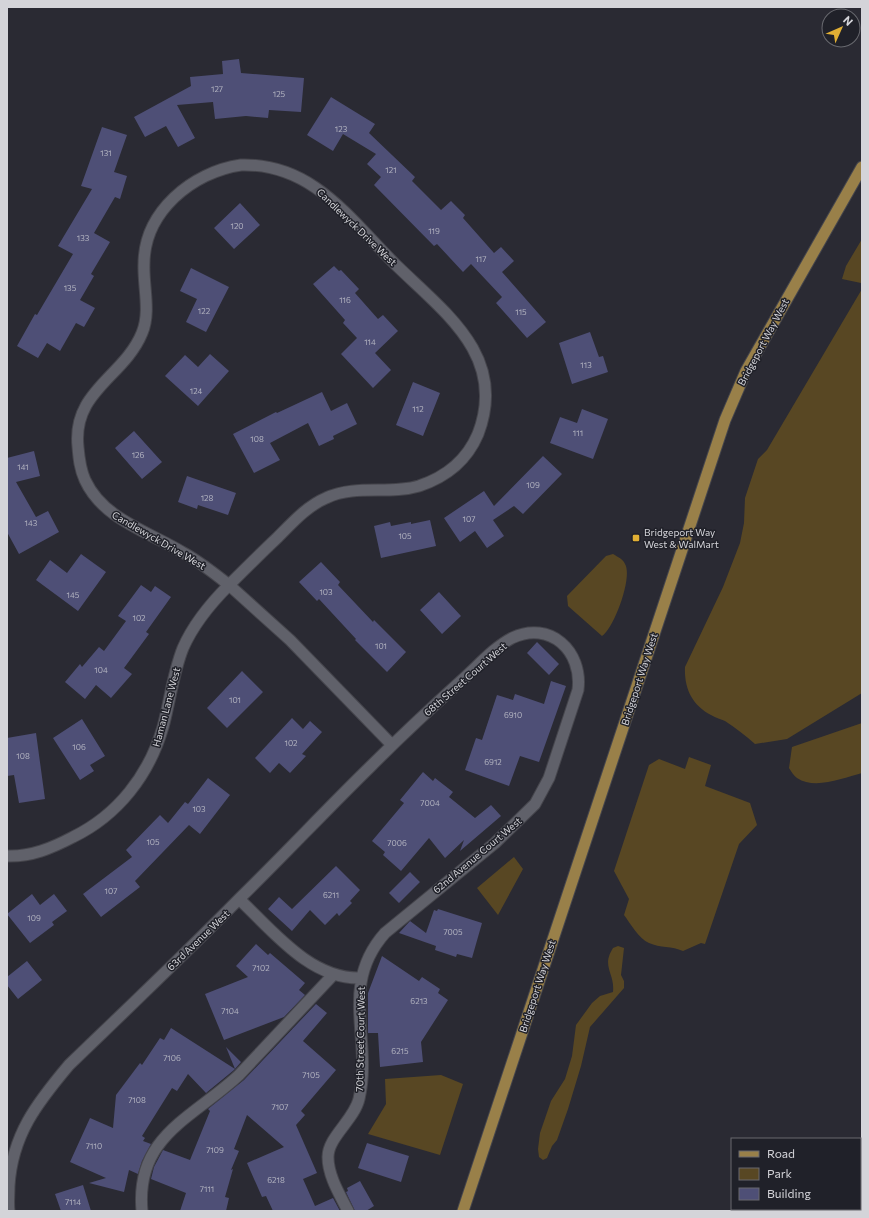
<svg xmlns="http://www.w3.org/2000/svg" width="869" height="1218" font-family="Commissioner,sans-serif">
  <rect width="100%" height="100%" fill="#2a2a33"/>
  <path fill="#584723" d="M862,239V282L861,283L842,279L846,266Z
    M862,289V693L787,739L755,744C746,736 736,728 725,721C721,719 716,718 711,715C692,705 684,688 685,667L723,587L740,543L744,523L745,498L758,459L767,450Z
    M613,554C618,557 623,559 625,564C633,577 614,628 602,636L568,606L567,596L606,556Z
    M862,723V773C843,778 815,790 797,778C794,776 791,771 789,768L792,747Z
    M689,757L711,765L705,786L750,803L757,825L739,844L705,944L701,943L683,951C672,946 660,948 649,943C639,939 630,923 624,915L629,899L614,871L649,765L659,759L685,769Z
    M514,857L523,869L498,915L477,888Z
    M618,946L624,948L621,975L624,981V988L590,1027L581,1066L568,1109L557,1140L552,1146L547,1158L543,1160L539,1157L538,1149L540,1133L551,1101L565,1079L572,1056L576,1025L592,1003L600,996L613,992C615,973 601,967 613,948Z
    M441,1075L463,1084L440,1155L368,1134L386,1104L385,1079Z"/>
  <path fill="#4e4f76" d="M239,59L241,73L304,78L301,112L269,110L268,118L246,116L215,119L213,102L177,105L195,138L178,147L166,126L145,137L134,117L191,86L190,77L223,74L222,61Z
    M331,97L375,124L369,133L415,177L412,181L441,210L451,201L465,215L463,218L494,253L501,247L514,261L502,272L546,322L527,338L496,303L502,297L471,264L463,272L437,244L434,246L374,185L381,177L367,164L376,154L343,134L333,151L307,135Z
    M102,127L127,135L114,172L127,176L120,199L115,197L94,233L110,242L91,274L94,276L80,300L95,308L84,327L76,323L60,351L47,343L38,358L17,346L35,314L37,315L73,254L58,246L92,189L81,186Z
    M240,203L260,225L234,249L214,228Z
    M334,266L339,271L341,270L359,289L355,293L378,319L383,315L398,331L375,353L391,370L373,388L341,354L357,338L343,323L345,320L313,284Z
    M191,268L229,287L206,332L186,322L197,299L180,291Z
    M590,332L599,357L603,356L608,372L572,384L559,343Z
    M210,354L229,371L198,406L165,376L185,355L198,367Z
    M413,382L440,393L423,436L396,425Z
    M322,392L331,411L347,403L357,424L333,436L334,439L319,446L308,423L270,443L280,460L254,473L233,434L276,412L277,413Z
    M582,409L608,419L593,459L550,443L560,417L577,423Z
    M134,431L162,462L142,479L115,448Z
    M34,451L40,476L16,482L36,517L48,511L59,532L19,554L7,532V458Z
    M543,456L562,474L523,514L514,506L493,520L504,536L487,548L475,531L460,542L444,518L484,491L494,506Z
    M187,476L236,493L228,515L198,505L197,509L178,502Z
    M430,520L436,546L381,558L374,526L390,522L391,526L411,522V524Z
    M81,554L106,572L78,611L36,580L50,560L67,573Z
    M321,562L340,582L338,585L373,622L374,620L406,652L387,672L355,640L356,639L319,599L317,601L299,582Z
    M141,585L151,592L155,586L171,597L146,632L149,634L124,668L132,674L111,698L96,685L85,699L65,682L80,664L82,667L99,647L104,651L126,621L118,616Z
    M439,592L461,616L442,634L420,610Z
    M537,642L559,664L549,675L527,653Z
    M242,671L263,692L227,728L207,708Z
    M551,681L566,686L539,762L520,756L509,786L465,770L476,738L482,740L497,695L513,700L515,694L544,704Z
    M292,718L303,729L310,721L322,732L302,754L306,756L290,773L279,763L270,773L255,758Z
    M82,719L105,756L90,765L94,771L80,780L53,738Z
    M36,733L45,799L19,803L14,775L7,776V738Z
    M423,772L433,781L435,778L453,792L449,797L475,818L491,805L501,816L460,851L464,840L445,858L429,838L401,871L383,855L385,852L372,841L404,803L400,800Z
    M208,778L230,795L200,834L189,825L135,881L140,887L101,917L83,894L132,857L126,850L160,815L168,823L185,802L188,804Z
    M336,866L360,890L350,901L352,903L339,916L337,913L325,925L310,910L292,931L268,909L279,897L292,909Z
    M410,872L420,882L399,903L389,893Z
    M32,894L40,905L54,894L67,911L52,922L54,925L30,943L7,914Z
    M438,909L482,923L472,958L457,954L456,957L435,950L436,946L399,933L410,921L426,933L434,910L437,911Z
    M256,944L268,955L270,953L305,983L299,990L305,995L284,1017L224,1040L205,994L248,977L236,966Z
    M382,956L419,981L422,977L440,989L438,993L448,1000L421,1042L423,1062L380,1067L378,1033H368V993Z
    M27,961L42,980L18,999L7,985V977Z
    M316,1004L327,1013L303,1041L336,1070L301,1111L305,1115L296,1125L317,1173L303,1179L315,1206L333,1198L340,1211H273L266,1196L262,1197L247,1163L284,1147L247,1115L234,1149L239,1151L231,1170L233,1169L225,1197L229,1198L226,1211H180L186,1193L151,1179L154,1167L163,1150L190,1160L210,1111L208,1109L244,1080Z
    M171,1028L235,1069L226,1047L241,1062L234,1070L206,1093L188,1074L177,1091L172,1088L142,1136L145,1138L143,1141L151,1144L142,1161L138,1174L129,1170L124,1192L89,1183L106,1178L70,1162L90,1118L113,1128L116,1095L140,1063L142,1065L160,1038L164,1040Z
    M367,1143L409,1156L401,1182L358,1168Z
    M360,1181L374,1206L366,1211H355L346,1192L348,1191L347,1188Z
    M83,1185L91,1211H61L55,1194Z"/>
  <g fill="none" stroke-linecap="round" stroke-linejoin="round">
    <g stroke="#45454c" stroke-width="13">
      <path id="minor" d="M241,165C312,163 349,218 395,264C444,312 508,356 478,434C467,460 446,477 419,486C389,495 356,484 326,498C307,506 292,523 277,538C261,553 245,569 229,585C214,573 199,561 182,552C147,531 103,519 85,480C80,469 79,459 78,447C72,391 124,377 142,333C151,312 143,286 144,264C144,212 192,172 241,165Z
        M7,856C31,857 52,848 73,837C118,815 149,775 163,727C170,701 173,673 183,648C194,623 211,603 229,585L290,640L392,745
        M239,899C273,931 310,979 360,978
        M9,1211C8,1203 9,1195 9,1186C12,1135 37,1103 69,1065C126,1010 184,955 240,898C284,855 326,810 370,767C400,737 431,708 462,680C478,666 493,648 512,638C550,620 583,651 578,690L549,778L535,804L495,843L385,933C338,986 373,1039 359,1099C354,1120 328,1137 328,1157C328,1176 340,1195 348,1211
        M142,1211C135,1136 193,1118 239,1075L333,975"/>
    </g>
    <g stroke="#45454c" stroke-width="13">
      <path id="primary" d="M463,1211L725,420L746,371L862,167"/>
    </g>
    <use href="#minor" stroke="#60616a" stroke-width="11"/>
    <use href="#primary" stroke="#998049" stroke-width="11"/>
  </g>
  <rect fill="#e1af34" stroke="#202129" stroke-width="1.5" x="632" y="534" width="8" height="8" rx="2"/>
  <g text-anchor="middle" dominant-baseline="central" stroke-width="3" stroke-linejoin="round" paint-order="stroke">
    <g font-size="8" fill="#b2b3c0">
      <text x="217" y="89">127</text>
      <text x="279" y="94">125</text>
      <text x="341" y="129">123</text>
      <text x="106" y="153">131</text>
      <text x="391" y="170">121</text>
      <text x="237" y="226">120</text>
      <text x="434" y="231">119</text>
      <text x="83" y="238">133</text>
      <text x="481" y="259">117</text>
      <text x="70" y="288">135</text>
      <text x="345" y="300">116</text>
      <text x="204" y="311">122</text>
      <text x="521" y="312">115</text>
      <text x="370" y="342">114</text>
      <text x="586" y="365">113</text>
      <text x="196" y="391">124</text>
      <text x="418" y="409">112</text>
      <text x="578" y="433">111</text>
      <text x="257" y="439">108</text>
      <text x="138" y="455">126</text>
      <text x="23" y="467">141</text>
      <text x="533" y="485">109</text>
      <text x="207" y="498">128</text>
      <text x="469" y="519">107</text>
      <text x="31" y="523">143</text>
      <text x="405" y="536">105</text>
      <text x="326" y="592">103</text>
      <text x="73" y="595">145</text>
      <text x="139" y="618">102</text>
      <text x="381" y="646">101</text>
      <text x="101" y="670">104</text>
      <text x="235" y="700">101</text>
      <text x="513" y="715">6910</text>
      <text x="291" y="743">102</text>
      <text x="79" y="747">106</text>
      <text x="23" y="756">108</text>
      <text x="493" y="762">6912</text>
      <text x="430" y="803">7004</text>
      <text x="199" y="809">103</text>
      <text x="153" y="842">105</text>
      <text x="397" y="843">7006</text>
      <text x="111" y="891">107</text>
      <text x="331" y="895">6211</text>
      <text x="34" y="918">109</text>
      <text x="453" y="932">7005</text>
      <text x="261" y="968">7102</text>
      <text x="419" y="1001">6213</text>
      <text x="230" y="1011">7104</text>
      <text x="400" y="1051">6215</text>
      <text x="172" y="1058">7106</text>
      <text x="311" y="1075">7105</text>
      <text x="137" y="1100">7108</text>
      <text x="280" y="1107">7107</text>
      <text x="94" y="1146">7110</text>
      <text x="215" y="1150">7109</text>
      <text x="276" y="1180">6218</text>
      <text x="207" y="1189">7111</text>
      <text x="73" y="1202">7114</text>
    </g>
    <g font-size="10" fill="#d4d4d9" stroke="#202129">
      <text transform="translate(357 227) rotate(44)">Candlewyck Drive West</text>
      <text transform="translate(763 342) rotate(-62)">Bridgeport Way West</text>
      <text transform="translate(159 540) rotate(30)">Candlewyck Drive West</text>
      <text transform="translate(465 679) rotate(-41)">68th Street Court West</text>
      <text transform="translate(639 679) rotate(-72)">Bridgeport Way West</text>
      <text transform="translate(166 707) rotate(-75)">Haman Lane West</text>
      <text transform="translate(477 855) rotate(-40)">62nd Avenue Court West</text>
      <text transform="translate(198 940) rotate(-44)">63rd Avenue West</text>
      <text transform="translate(537 986) rotate(-72)">Bridgeport Way West</text>
      <text transform="translate(360 1039) rotate(-89)">70th Street Court West</text>
    </g>
    <g font-size="10" fill="#d4d4d9" stroke="#202129" text-anchor="start">
      <text x="644" y="532">Bridgeport Way<tspan x="644" dy="12">West &amp; WalMart</tspan></text>
    </g>
  </g>
  <rect width="869" height="1218" fill="none" stroke="#d4d4d9" stroke-width="16"/>
  <rect x="731" y="1138" width="130" height="72" fill="#202129" stroke="#68696f"/>
  <rect x="739" y="1151" width="20" height="6" fill="#998049" stroke="#68696f"/>
  <text x="767" y="1158" font-size="12" fill="#d4d4d9">Road</text>
  <rect x="739" y="1168" width="20" height="12" fill="#584723" stroke="#68696f"/>
  <text x="767" y="1178" font-size="12" fill="#d4d4d9">Park</text>
  <rect x="739" y="1188" width="20" height="12" fill="#4e4f76" stroke="#68696f"/>
  <text x="767" y="1198" font-size="12" fill="#d4d4d9">Building</text>
  <g transform="translate(841 28) rotate(45)"><circle r="19" fill="#202129" stroke="#68696f"/>
  <path d="M0-3L7 15L0 10L-7 15Z" fill="#e1af34"/>
  <text y="-6" font-size="11" font-weight="bold" text-anchor="middle" fill="#d4d4d9">N</text>
  </g>
</svg>
